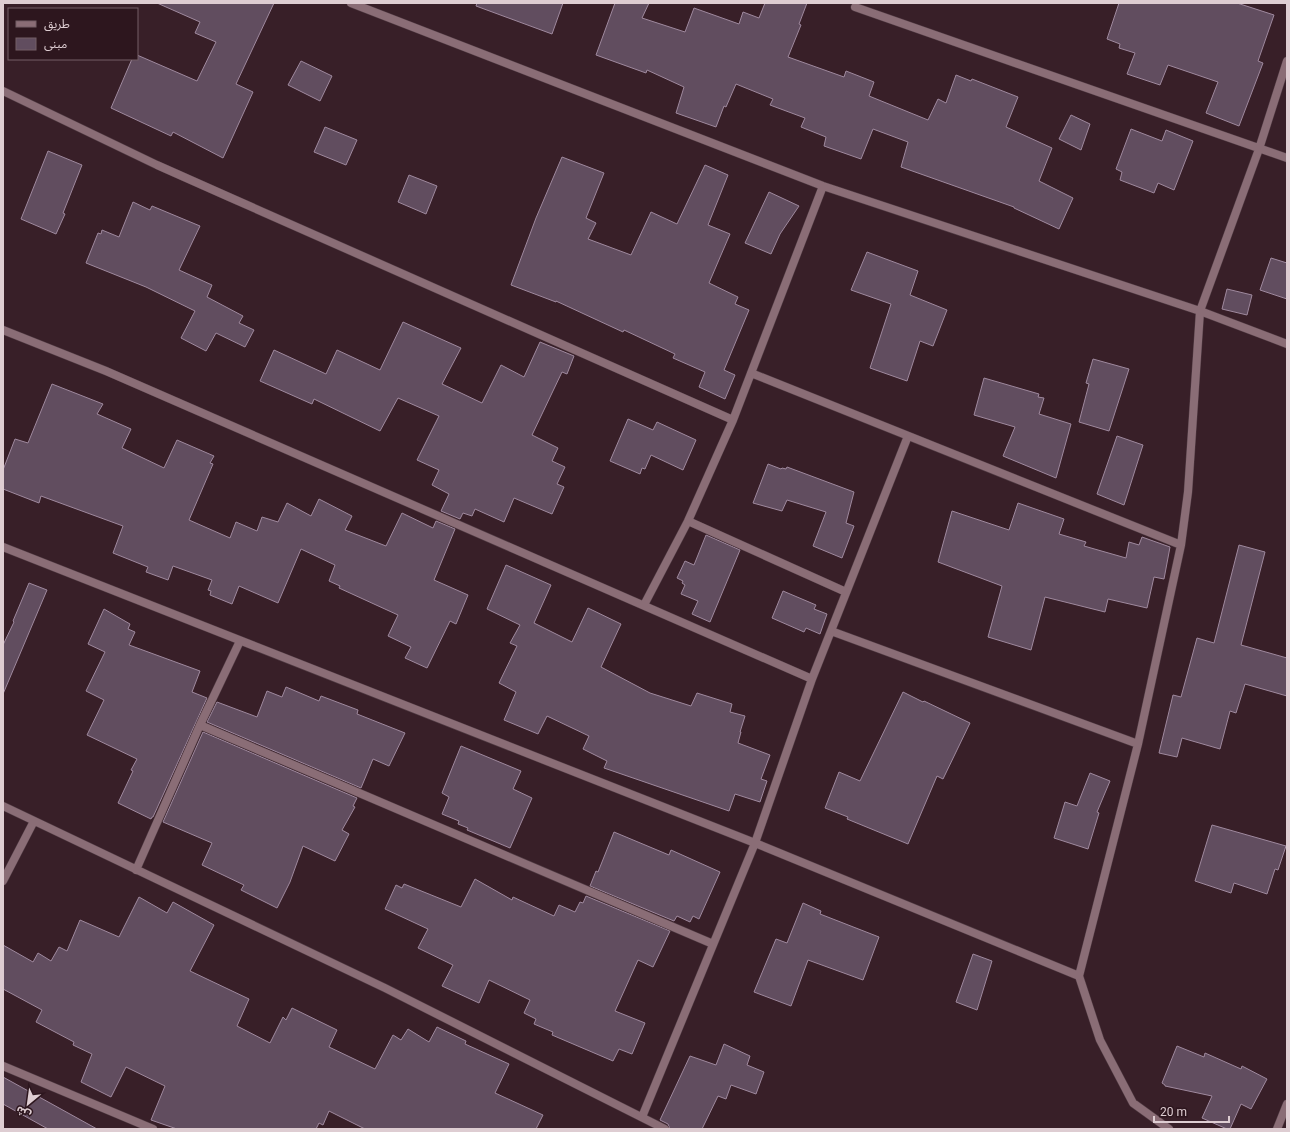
<svg xmlns="http://www.w3.org/2000/svg" width="1290" height="1132" font-family="Roboto,'Noto Sans Arabic',sans-serif">
  <rect width="100%" height="100%" fill="#381f28"/>
  <path fill="#614d5f" stroke="#9f899e" d="M157,3H274L236,84L253,92L223,158L173,132L171,136L111,108L132,59H137V55L197,81L216,42L195,33L200,22Z
    M477,3H563L552,34L476,6Z
    M615,3H649L642,18L685,32L694,8L739,24L743,12L759,18L765,3H807L799,24L801,25L788,57L844,77L846,71L874,82L869,96L928,120L938,99L946,103L956,75L971,81L972,79L1018,97L1006,127L1052,148L1039,181L1073,198L1059,229L1014,208V207L901,167L908,142L873,129L861,159L824,146L826,137L801,127L805,118L770,105L773,99L736,84L726,107L724,106L716,127L676,113L684,87L647,70L646,73L596,55Z
    M1119,3H1237L1274,15L1258,61L1263,63L1239,126L1206,113L1218,82L1168,65L1160,85L1127,74L1135,53L1119,48L1120,44L1107,39Z
    M301,61L332,76L320,101L288,85Z
    M1071,115L1090,124L1081,150L1059,139Z
    M325,127L357,140L346,165L314,152Z
    M1131,129L1162,141L1166,130L1193,141L1174,190L1158,183L1154,193L1120,180L1122,172L1116,169Z
    M48,151L82,165L63,213L65,214L56,234L21,219Z
    M562,157L604,173L586,218L596,223L588,239L631,255L651,212L677,224L705,165L728,175L708,225L730,234L709,283L738,297L735,304L749,310L724,370L735,375L725,399L699,387L705,372L673,358L675,354L624,330L623,332L556,301V302L511,285L536,218Z
    M409,175L437,186L426,214L398,202Z
    M769,192L799,206L780,234L771,254L745,243Z
    M133,202L150,210L152,206L200,226L179,270L212,285L207,297L243,316L239,323L254,330L245,347L216,333L206,351L181,338L195,311L146,287L86,263L98,233L101,234L102,230L119,237Z
    M867,252L918,271L910,295L947,310L933,346L920,341L907,381L870,368L891,304L851,290Z
    M1271,258L1287,263V299L1260,290Z
    M1227,289L1252,295L1247,315L1222,309Z
    M403,322L461,348L442,384L482,403L501,365L524,377L540,342L574,356L567,374L562,372L532,435L558,448L552,461L565,467L557,484L564,487L552,514L514,498L504,522L475,509L472,516L463,513L460,519L441,511L449,494L432,485L439,470L417,460L439,416L398,398L380,431L314,399L312,404L260,381L274,350L326,374L337,350L380,370Z
    M1093,359L1129,369L1109,431L1079,422L1089,384L1086,383Z
    M984,378L1039,394L1038,397L1044,398L1039,414L1071,424L1056,478L1003,456L1015,427L974,415Z
    M52,384L103,404L97,414L131,429L122,448L164,468L177,440L214,456L210,463L213,464L189,520L230,538L236,522L257,531L262,517L278,522L287,503L311,516L319,499L352,516L345,530L386,546L402,513L433,528L436,521L455,529L434,580L468,595L456,624L450,621L427,668L405,658L411,647L388,636L398,615L339,588L340,586L329,581L335,565L301,549L278,603L239,586L232,604L210,595L211,591L208,590L212,580L173,566L168,580L146,572L148,567L113,553L123,526L41,496L39,503L3,489V470L15,439L28,443Z
    M628,419L653,430L657,422L696,440L683,470L651,455L645,469L642,468L640,474L610,461Z
    M1117,436L1143,445L1124,505L1097,494Z
    M768,464L781,469L782,468L786,469L787,467L854,492L846,523L854,526L842,558L813,546L826,512L787,500L782,511L753,503Z
    M1018,503L1064,519L1059,534L1086,542L1084,546L1126,558L1129,542L1139,545L1142,537L1170,547L1164,579L1154,577L1147,608L1108,599L1105,612L1045,597L1031,650L988,637L1002,586L938,562L952,511L1009,530Z
    M706,535L740,550L710,622L692,614L698,601L681,594L685,585L682,583L683,581L677,578L685,561L694,565Z
    M1239,545L1265,552L1241,645L1287,658V696L1245,684L1236,713L1230,711L1220,749L1182,738L1177,757L1159,753L1173,695L1181,697L1197,638L1214,643Z
    M506,565L551,585L534,623L572,642L588,608L621,624L601,667L650,693L691,706L697,693L732,704L730,712L745,716L740,732H741L738,743L770,755L761,779L767,781L760,802L735,794L729,811L604,768L607,761L583,749L589,736L547,716L538,734L504,720L516,692L499,683L517,646L510,643L520,625L487,609Z
    M29,583L47,590L3,694V645L14,622L13,621Z
    M783,591L816,605L814,609L827,614L820,634L806,628L804,632L772,618Z
    M104,609L130,624L128,629L135,632L129,645L200,671L192,692L207,698L153,817H152L151,819L118,803L133,771L131,770L137,759L87,735L104,700L86,691L105,652L88,644Z
    M286,687L319,701L321,696L358,710L357,714L405,733L389,766L373,759L361,788L207,722L217,702L257,717L267,691L282,697Z
    M903,692L923,702L924,701L970,723L943,779L937,776L908,844L847,819L848,817L825,808L839,772L860,781Z
    M203,732L357,798L353,806L355,807L342,830L349,834L335,861L303,846L290,882L277,908L241,890L244,885L202,865L212,843L163,822Z
    M461,746L521,771L513,789L532,798L510,848L467,830L468,828L458,824L459,821L442,814L449,797L442,793Z
    M1090,773L1110,781L1097,812L1099,813L1088,849L1054,838L1065,802L1077,806Z
    M1212,825L1286,846L1278,870L1275,869L1267,894L1234,883L1231,893L1195,881Z
    M614,832L669,855L671,850L720,872L699,919L693,916L690,922L677,916L674,921L590,886L596,871L598,872Z
    M475,879L512,900L513,897L554,916L559,905L575,912L580,902L583,903L586,896L670,931L653,967L638,960L615,1011L645,1023L632,1054L619,1049L613,1061L552,1035L553,1032L534,1024L536,1019L524,1013L530,1000L489,980L479,1003L442,986L453,965L418,948L428,929L385,909L396,885L402,888L404,884L461,907Z
    M139,897L167,913L173,902L214,925L190,971L249,999L237,1026L270,1043L283,1017L286,1020L292,1008L337,1030L329,1047L375,1069L393,1035L401,1040L408,1029L429,1042L437,1027L466,1041L465,1044L509,1064L495,1093L543,1115L536,1129H365L329,1111L323,1125L319,1123L316,1129H177L151,1120L165,1086L126,1067L111,1097L81,1082L92,1054L73,1045L74,1042L36,1022L42,1010L3,989V945L33,962L38,953L51,961L59,947L67,951L80,920L119,937Z
    M803,903L821,911L820,914L879,937L863,980L808,960L791,1006L754,992L776,939L787,943Z
    M973,954L992,961L977,1010L956,1002Z
    M724,1044L750,1056L747,1065L764,1072L756,1094L731,1085L726,1099L718,1096L702,1129H670L668,1124L660,1120L690,1056L716,1065Z
    M1177,1046L1204,1057L1205,1053L1241,1069L1242,1066L1267,1079L1251,1109L1241,1104L1230,1129H1227L1202,1118L1212,1096L1165,1086V1085L1162,1083Z
    M3,1077L97,1129H48L3,1104Z"/>
  <g fill="none" stroke-linecap="round" stroke-linejoin="round">
    <g stroke="#503b43" stroke-width="9">
      <path id="street" d="M351,3L823,186L1200,311L1287,344
        M855,7L1287,158
        M3,91L157,165L229,197L733,420
        M3,330L106,371L812,679
        M751,373L1181,545
        M688,521L846,592
        M3,547L755,843L1079,976
        M644,605L688,521L733,420L823,186
        M831,631L1138,744
        M200,725L713,944
        M3,806L385,988L665,1129
        M136,870L200,725L240,641
        M3,881L34,821
        M3,1066L153,1129
        M642,1117L755,843L812,679L908,436
        M1169,1129L1133,1103L1100,1040L1079,976L1138,744L1181,545L1188,492L1200,311L1259,149L1287,61
        M1277,1129L1287,1104"/>
    </g>
    <use href="#street" stroke="#8a6d76" stroke-width="8"/>
  </g>
  <rect width="1290" height="1132" fill="none" stroke="#decdd2" stroke-width="8"/>
  <rect x="8" y="8" width="130" height="52" fill="#2d161e" stroke="#745f66"/>
  <rect x="16" y="21" width="20" height="6" fill="#8a6d76" stroke="#745f66"/>
  <text x="44" y="28" font-size="12" fill="#decdd2">طريق</text>
  <rect x="16" y="38" width="20" height="12" fill="#614d5f" stroke="#745f66"/>
  <text x="44" y="48" font-size="12" fill="#decdd2">مبنى</text>
  <g transform="translate(28 1104) rotate(209)" stroke="#2d161e" stroke-width="3" paint-order="stroke">
  <path d="M0-3L7 15L0 10L-7 15Z" fill="#decdd2"/>
  <text y="-6" font-size="11" font-weight="bold" text-anchor="middle" fill="#decdd2">ش</text>
  </g>
  <path d="M1154 1116v6h75v-6" fill="none" stroke="#decdd2" stroke-width="2"/>
  <text x="1160" y="1116" font-size="12" fill="#decdd2" stroke="#2d161e" stroke-width="3" paint-order="stroke">20 m</text>
</svg>
